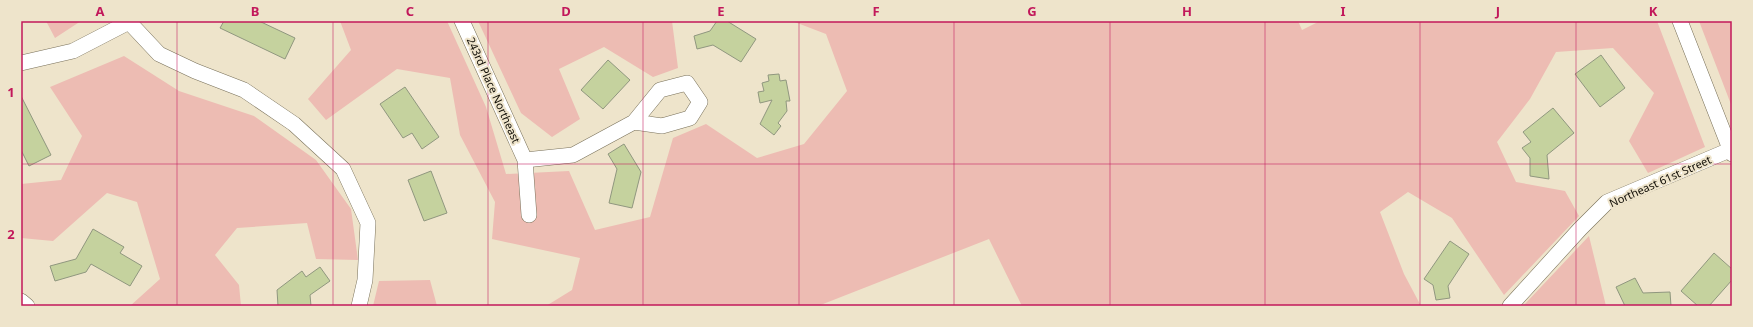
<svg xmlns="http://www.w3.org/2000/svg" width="1753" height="327" font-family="'Noto Sans',sans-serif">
  <rect width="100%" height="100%" fill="#eee4cb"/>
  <path fill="#edbcb3" d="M46,21H81L55,38Z
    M340,21H447L486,107L506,174L569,171L595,230L650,217L673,138L706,124L757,158L804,144L847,91L826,34L792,21H1298L1302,30L1320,21H1657L1705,147L1648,173L1629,141L1654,93L1613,48L1556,52L1530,99L1497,142L1516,182L1565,191L1579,216L1504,295L1452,218L1408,192L1380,212L1404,274L1421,306H1022L989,239L818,306H546L572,290L580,258L492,239L495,202L460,135L450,78L397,69L326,120L308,99L351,50Z
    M478,21H672L678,68L653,77L604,47L559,69L580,119L552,137L521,113Z
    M1699,21H1732V107Z
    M124,56L179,91L254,116L316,160L351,209L358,260L316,259L307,223L237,228L215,255L239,285L241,306H130L160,279L137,202L107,193L53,241L21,238V184L61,180L82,136L50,87Z
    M1589,236L1606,306H1523Z
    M430,280L437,306H373L379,281Z"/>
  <path fill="#c5d29e" stroke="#90977f" d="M224,21H259L295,38L285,59L220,28Z
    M717,21H727L756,39L741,62L713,45L697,49L694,36L710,31Z
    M1601,55L1625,88L1600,107L1575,74Z
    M608,60L630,80L603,109L581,90Z
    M779,74L780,81L786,80L790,101H786L787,111L778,123L781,126L774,135L760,124L772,100L760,103L758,92L764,91L762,83L769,81L768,75Z
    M405,87L439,137L422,149L412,133L403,138L380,104Z
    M21,96L51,155L29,166L21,150Z
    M1553,108L1574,133L1547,155L1549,179L1530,176V158L1522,148L1531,142L1523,132Z
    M624,144L641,172L632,208L609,203L617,169L608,154Z
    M431,171L447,213L424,221L408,180Z
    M93,229L124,247L120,253L142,266L130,286L91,264L86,272L55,281L50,266L76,259Z
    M1450,241L1469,254L1448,286L1450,298L1436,300L1433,285L1424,279Z
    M1714,253L1732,269V280L1709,306H1698L1681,291Z
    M320,267L330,281L310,295L311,306H278L277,290L302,271L306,277Z
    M1635,278L1643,293L1670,292L1671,306H1625L1616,287Z"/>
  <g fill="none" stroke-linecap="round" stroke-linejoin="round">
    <g stroke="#79715a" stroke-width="16">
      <path id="minor" d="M462,21L525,160L529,215
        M1680,21L1732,154
        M129,22L159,54L195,71L244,90L294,124L343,169L368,223L365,280L359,306
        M21,63L73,51L129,22
        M525,160L573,155L634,122L662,126L690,118L700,102L687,83L660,90L634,122
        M21,301L27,306
        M1510,306L1580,229L1607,202L1732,149"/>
    </g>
    <use href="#minor" stroke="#fff" stroke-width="15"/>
  </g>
  <path fill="none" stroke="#c2185b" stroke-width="1" stroke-opacity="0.55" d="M177,21V306M333,21V306M488,21V306M643,21V306M799,21V306M954,21V306M1110,21V306M1265,21V306M1420,21V306M1576,21V306M21,164H1732"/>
  <g text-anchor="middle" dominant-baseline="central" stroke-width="4" stroke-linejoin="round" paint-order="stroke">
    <g font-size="11" fill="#0f0c05" stroke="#eee4cb">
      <text transform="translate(494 90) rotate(66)">243rd Place Northeast</text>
      <text transform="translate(1660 181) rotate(-24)">Northeast 61st Street</text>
    </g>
  </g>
  <rect width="1753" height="327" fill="none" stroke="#eee4cb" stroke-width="44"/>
  <rect x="22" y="22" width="1709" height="283" fill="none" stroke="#c2185b" stroke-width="1.5"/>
  <g font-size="13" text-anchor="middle" font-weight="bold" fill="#c2185b">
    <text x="100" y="16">A</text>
    <text x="255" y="16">B</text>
    <text x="410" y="16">C</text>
    <text x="566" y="16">D</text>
    <text x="721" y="16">E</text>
    <text x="876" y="16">F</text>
    <text x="1032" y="16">G</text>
    <text x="1187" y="16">H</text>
    <text x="1343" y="16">I</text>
    <text x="1498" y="16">J</text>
    <text x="1653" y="16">K</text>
    <text x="11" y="97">1</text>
    <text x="11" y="239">2</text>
  </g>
</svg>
